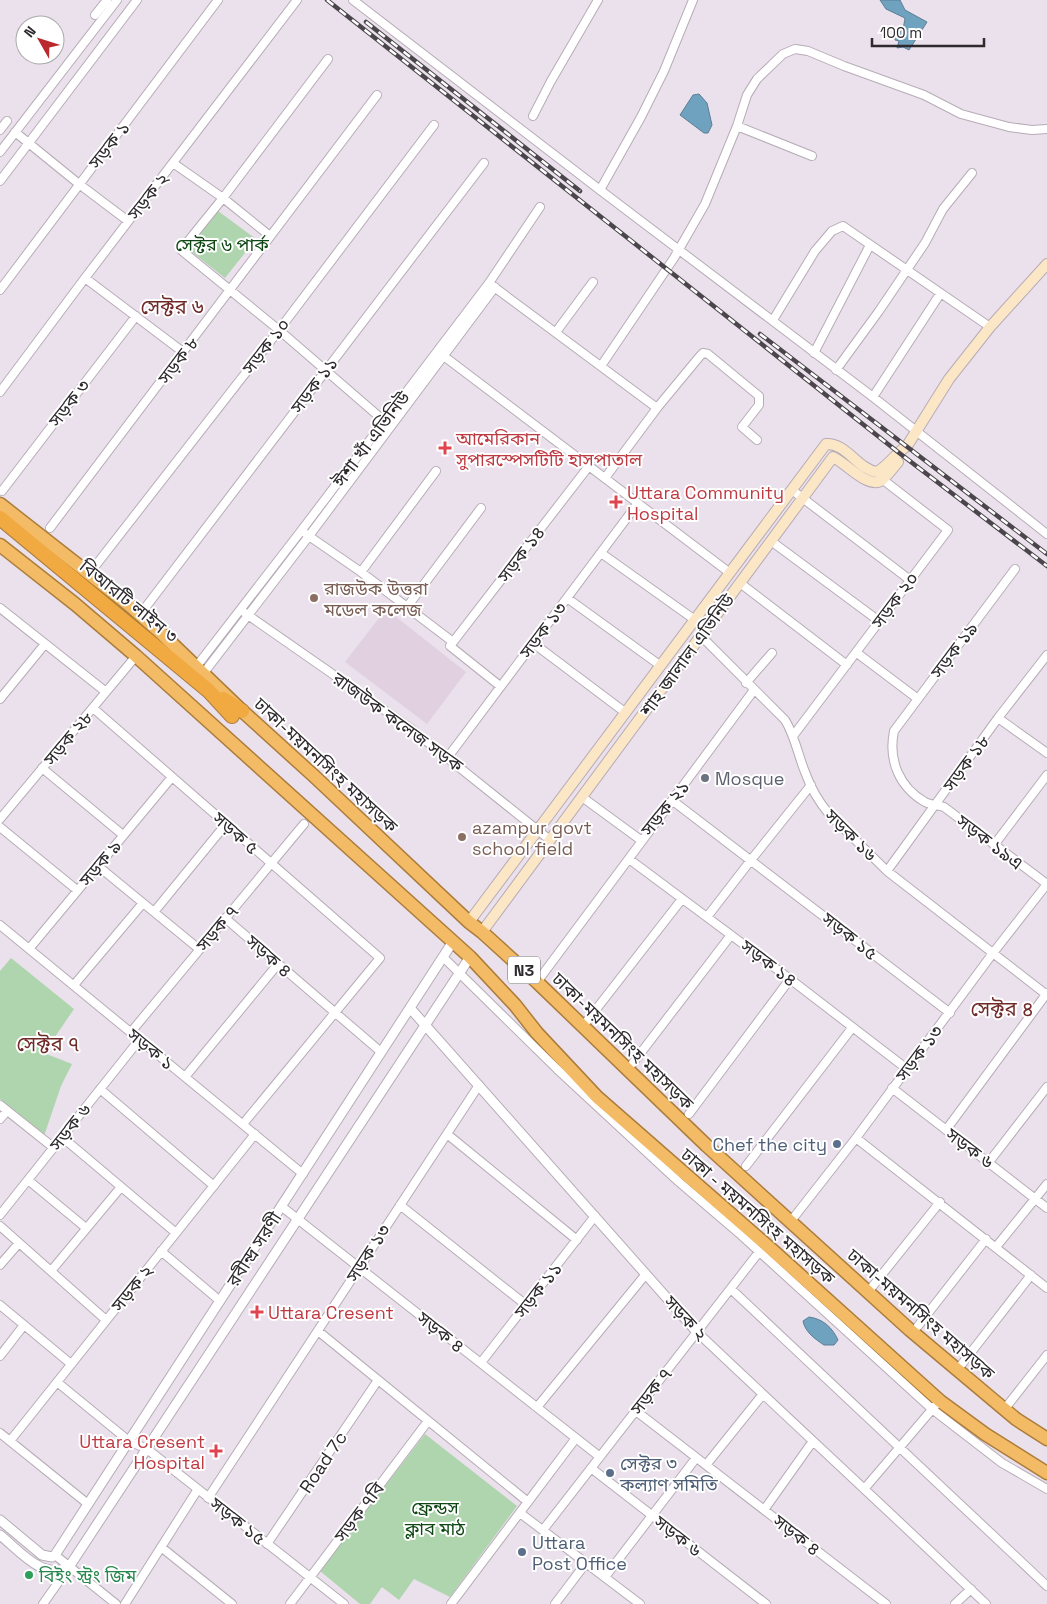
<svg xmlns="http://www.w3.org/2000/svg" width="1047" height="1604" font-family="'Space Grotesk','Noto Sans Bengali',sans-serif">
  <rect width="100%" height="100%" fill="#ebe1ec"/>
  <path fill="#e0d0e0" d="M386,609L466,672L427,724L345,662Z"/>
  <path fill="#aed5ad" d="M218,211L256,239L225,278L188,249Z
    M11,958L74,1009L44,1053L72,1064L61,1086L44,1136L0,1099V971Z
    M425,1434L517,1506L450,1597L414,1579L399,1600L382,1587L370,1604H360L320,1571Z"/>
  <path fill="#6fa2bf" stroke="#5b7e93" d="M880,0H900L905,10L927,22L909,50L903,47L897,48L899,41L895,40L896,35C903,32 904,25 905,18L886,9Z
    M699,94L707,103L712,125L708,133H704L680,115L693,95Z
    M809,1317C823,1319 832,1327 838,1340L834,1345H824C815,1339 805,1332 803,1321Z"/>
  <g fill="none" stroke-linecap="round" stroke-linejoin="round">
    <g stroke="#b6acb6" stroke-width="10">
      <path id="minor" d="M353,0L600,190L873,397L1047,534
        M95,15L107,0
        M328,59L223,198L181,250L279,330L390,426
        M533,116L551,81L598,0
        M737,126L812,156
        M0,130L7,121
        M15,132L79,184L128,221
        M0,152L117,0
        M173,163L223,198L270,236
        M0,181L137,0
        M600,190L641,117L664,71L693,0
        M85,278L183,352
        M490,284L657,408
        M0,290L218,0
        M773,320L815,251L832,231L843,226L990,327
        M556,332L593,282
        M814,353L870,245
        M441,354L730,573
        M601,366L674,258L705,204L737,126L747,95L757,79L783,54L795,49L808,51L844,66L924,95L961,114L1009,127L1032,130L1047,129
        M836,370L879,311L925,243L943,209L972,173
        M0,392L85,278L297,0
        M873,397L940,294
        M605,478L657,408L700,356L703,353L708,354L759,396V405L742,427L757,440
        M792,490L910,580
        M2,491L136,316
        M50,528L377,95
        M306,534L361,572L453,642
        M771,541L879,621
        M601,553L695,620
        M96,565L279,330L434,125
        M1015,569L894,731C888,760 899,787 925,802C931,805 938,805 944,807L1047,884
        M361,572L436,471
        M740,583L847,665
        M567,598L661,666
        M407,607L481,508
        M0,608L106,692
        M145,608L484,163
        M245,613L410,728L550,840
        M701,636L785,720C795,736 798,755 805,772C810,786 819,802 829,814L887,871L1047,995
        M533,643L626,713
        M857,653L918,699
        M196,667L301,531L489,283L540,207
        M203,674L309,536L495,287
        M746,683L772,653
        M500,686L450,646L589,466
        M0,699L45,644
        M93,708L380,958L243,1124
        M998,718L1047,753
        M793,736L948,530L882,479
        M448,757L638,503
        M42,768L123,835
        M673,801L950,1013
        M0,819L136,656
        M0,827L77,890
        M994,845L1047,775
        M629,859L790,979L907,1069
        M98,866L199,949
        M887,871L998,718L1047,655
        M154,912L226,824
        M707,917L751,860L811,785
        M225,918L381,1052
        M0,925L303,1174
        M29,949L172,777
        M443,957L557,1069L679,1182L741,1235L932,1409L1002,1463L1047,1489
        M540,978L642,841L582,797L642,841L754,690
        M74,985L143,903
        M587,1021L682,899
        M131,1032L304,824
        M633,1063L731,935
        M185,1077L278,964
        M892,1088L1047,1208
        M100,1089L214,1186
        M0,1105L54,1148
        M689,1114L790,979
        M0,1119L7,1111
        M946,1130L1047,993
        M447,1134L577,1240
        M62,1137L176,1233
        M856,1138L1047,1288
        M989,1162L1047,1087
        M746,1166L852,1028
        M28,1180L86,1228
        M400,1205L526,1305
        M281,1206L600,1457
        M0,1215L140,1039
        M791,1221L856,1138L993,953L1047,884
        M0,1226L106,1320
        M996,1247L1047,1184
        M161,1251L220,1301
        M0,1265L19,1243
        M51,1271L121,1187
        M872,1287L940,1202
        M731,1289L1047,1586
        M0,1305L71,1364
        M918,1326L986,1239
        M318,1331L528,1502
        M697,1332C793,1423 891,1513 986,1604
        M0,1356L24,1325
        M480,1362L483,1360L595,1216
        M962,1364L1031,1275
        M57,1382L129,1441L147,1449L344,1604
        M535,1406H538L646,1274
        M1007,1406L1047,1355
        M636,1411L886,1604
        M0,1433L88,1504
        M10,1441L255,1134
        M706,1465L763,1394
        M591,1468L766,1604
        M865,1488L935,1406
        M208,1498L479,1085
        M764,1510L813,1441
        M520,1513L640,1604
        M543,1530L759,1252
        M267,1544L378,1380
        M161,1547L232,1604
        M55,1555L116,1604
        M605,1577L696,1458
        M43,1604L69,1567
        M125,1604L198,1489
        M290,1604L428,1421
        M451,1604L576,1438
        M555,1604L586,1563
        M955,1604L971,1589"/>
    </g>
    <g stroke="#b6acb6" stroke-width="11">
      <path id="tertiary" d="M410,1008L697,1332
        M0,1520L42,1555L52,1557L55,1555L452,943
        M0,1535C19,1550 43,1581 69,1567L470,957"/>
    </g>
    <g stroke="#b6acb6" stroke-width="12">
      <path id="secondary" d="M469,922L826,444C847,443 857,469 877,472C888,466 896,453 907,446L949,379L990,327L1047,264
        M482,932L833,457C846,463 869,490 882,480C888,475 893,468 898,462"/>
    </g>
    <g stroke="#ac7d3a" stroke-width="15">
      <path id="trunk" d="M0,504L129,605L161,633L240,709L314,776L469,922L482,932L537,982L706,1145L910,1330L1016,1419L1047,1439
        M0,545L75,604L136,656L470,957L515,1005L537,1033L597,1097L771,1249L940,1401L985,1434L1047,1473"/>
    </g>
    <g stroke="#ac7d3a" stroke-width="16">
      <path id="motorway" d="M0,518L209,691L232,716
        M223,699L242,711"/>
    </g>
    <use href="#minor" stroke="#fff" stroke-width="8"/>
    <use href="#tertiary" stroke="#fff" stroke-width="9"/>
    <use href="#secondary" stroke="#fbe6c6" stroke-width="10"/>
    <use href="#trunk" stroke="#f4bb67" stroke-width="12"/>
    <use href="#motorway" stroke="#f1aa41" stroke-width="14"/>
    <g stroke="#4b464b" stroke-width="4.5">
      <path id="rail" d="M327,0L898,452L1047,566
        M366,22L580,191
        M760,334L1047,554"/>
    </g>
    <use href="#rail" stroke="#fff" stroke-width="2.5" stroke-dasharray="8" stroke-linecap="butt"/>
  </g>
  <g fill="#e0444e" stroke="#fff" stroke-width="2">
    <path d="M442.5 440.5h5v5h5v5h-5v5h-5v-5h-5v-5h5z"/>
    <path d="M613.5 494.5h5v5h5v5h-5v5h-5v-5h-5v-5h5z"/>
    <path d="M254.5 1304.5h5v5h5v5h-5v5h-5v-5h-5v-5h5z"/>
    <path d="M213.5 1443.5h5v5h5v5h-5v5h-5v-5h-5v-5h5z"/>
  </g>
  <g fill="#8d6e63" stroke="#fff" stroke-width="2">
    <circle cx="314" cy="598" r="5"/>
    <circle cx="462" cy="837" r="5"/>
  </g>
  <circle fill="#6b7280" stroke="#fff" stroke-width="2" cx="705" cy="778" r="5"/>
  <g fill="#5c6f8a" stroke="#fff" stroke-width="2">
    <circle cx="837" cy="1144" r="5"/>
    <circle cx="610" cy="1473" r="5"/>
    <circle cx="522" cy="1552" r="5"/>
  </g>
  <circle fill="#2e9e5b" stroke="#fff" stroke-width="2" cx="29" cy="1575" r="5"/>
  <g text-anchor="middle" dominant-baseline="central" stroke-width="4" stroke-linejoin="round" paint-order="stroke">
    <rect fill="#fff" stroke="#6c696c" stroke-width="1" x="508" y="956.5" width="32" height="27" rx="4"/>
    <g font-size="16" font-weight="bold" fill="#2d292d">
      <text x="524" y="970">N3</text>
    </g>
    <g font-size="18" fill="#2d292d" stroke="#fff">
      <text transform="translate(109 145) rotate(-52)">সড়ক ১</text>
      <text transform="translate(148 196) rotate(-52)">সড়ক ২</text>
      <text transform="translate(266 346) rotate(-52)">সড়ক ১০</text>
      <text transform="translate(178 360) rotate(-53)">সড়ক ৮</text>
      <text transform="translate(314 385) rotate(-53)">সড়ক ১১</text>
      <text transform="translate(69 403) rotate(-52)">সড়ক ৩</text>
      <text transform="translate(371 439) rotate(-53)">ঈশা খাঁ এভিনিউ</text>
      <text transform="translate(521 554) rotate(-53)">সড়ক ১৪</text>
      <text transform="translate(895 600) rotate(-53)">সড়ক ২০</text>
      <text transform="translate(129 601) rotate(39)">বিআরটি লাইন ৩</text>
      <text transform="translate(543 630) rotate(-53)">সড়ক ১৩</text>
      <text transform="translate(954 650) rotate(-53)">সড়ক ১৯</text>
      <text transform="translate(687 655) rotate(-54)">শাহ জালাল এভিনিউ</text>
      <text transform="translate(398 722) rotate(36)">রাজউক কলেজ সড়ক</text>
      <text transform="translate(68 738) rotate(-50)">সড়ক ২৮</text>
      <text transform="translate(966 763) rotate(-54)">সড়ক ১৮</text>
      <text transform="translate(326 765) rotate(43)">ঢাকা-ময়মনসিংহ মহাসড়ক</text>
      <text transform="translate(665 808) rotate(-51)">সড়ক ২১</text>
      <text transform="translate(236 833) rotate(41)">সড়ক ৫</text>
      <text transform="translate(851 835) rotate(45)">সড়ক ১৬</text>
      <text transform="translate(990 842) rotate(37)">সড়ক ১৯এ</text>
      <text transform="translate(100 863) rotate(-50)">সড়ক ৯</text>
      <text transform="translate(217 928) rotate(-50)">সড়ক ৭</text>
      <text transform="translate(850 936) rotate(38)">সড়ক ১৫</text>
      <text transform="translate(269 956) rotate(41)">সড়ক ৪</text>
      <text transform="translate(769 963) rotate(37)">সড়ক ১৪</text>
      <text transform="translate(623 1041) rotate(44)">ঢাকা-ময়মনসিংহ মহাসড়ক</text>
      <text transform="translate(151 1049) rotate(39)">সড়ক ১</text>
      <text transform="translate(919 1053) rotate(-53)">সড়ক ১৩</text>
      <text transform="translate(70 1127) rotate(-52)">সড়ক ৬</text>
      <text transform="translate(970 1148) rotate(37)">সড়ক ৬</text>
      <text transform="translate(758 1216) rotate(41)">ঢাকা - ময়মনসিংহ মহাসড়ক</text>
      <text transform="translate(254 1249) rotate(-57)">রবীন্দ্র সরণী</text>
      <text transform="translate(368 1253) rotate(-57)">সড়ক ১৩</text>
      <text transform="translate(132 1288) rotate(-51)">সড়ক ২</text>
      <text transform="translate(538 1290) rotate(-52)">সড়ক ১১</text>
      <text transform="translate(921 1314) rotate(41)">ঢাকা-ময়মনসিংহ মহাসড়ক</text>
      <text transform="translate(686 1318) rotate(47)">সড়ক ২</text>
      <text transform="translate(441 1332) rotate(38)">সড়ক ৪</text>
      <text transform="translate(651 1391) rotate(-52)">সড়ক ৭</text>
      <text transform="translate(323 1462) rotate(-56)">Road 7c</text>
      <text transform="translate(359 1512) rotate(-53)">সড়ক ৭বি</text>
      <text transform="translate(238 1521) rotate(38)">সড়ক ১৫</text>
      <text transform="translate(797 1535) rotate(38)">সড়ক ৪</text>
      <text transform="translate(678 1536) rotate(38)">সড়ক ৬</text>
    </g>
    <g font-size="18" fill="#0e4713" stroke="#fff">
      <text x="222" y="244">সেক্টর ৬ পার্ক</text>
      <text x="435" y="1507">ফ্রেন্ডস<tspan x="435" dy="21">ক্লাব মাঠ</tspan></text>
    </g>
    <g font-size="18" fill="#be3a42" stroke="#fff" text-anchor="start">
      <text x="456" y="438">আমেরিকান<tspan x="456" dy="21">সুপারস্পেসটিটি হাসপাতাল</tspan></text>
      <text x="627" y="492">Uttara Community<tspan x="627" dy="21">Hospital</tspan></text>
      <text x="268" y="1312">Uttara Cresent</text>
      <text x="205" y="1441" text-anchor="end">Uttara Cresent<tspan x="205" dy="21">Hospital</tspan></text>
    </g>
    <g font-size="18" fill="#785e54" stroke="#fff" text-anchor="start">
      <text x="324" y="588">রাজউক উত্তরা<tspan x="324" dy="21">মডেল কলেজ</tspan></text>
      <text x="472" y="827">azampur govt<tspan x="472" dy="21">school field</tspan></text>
    </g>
    <g font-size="18" fill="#5b616d" stroke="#fff" text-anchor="start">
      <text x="715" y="778">Mosque</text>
    </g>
    <g font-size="18" fill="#4e5e75" stroke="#fff" text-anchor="start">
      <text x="827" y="1144" text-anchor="end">Chef the city</text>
      <text x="620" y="1463">সেক্টর ৩<tspan x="620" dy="21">কল্যাণ সমিতি</tspan></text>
      <text x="532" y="1542">Uttara<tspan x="532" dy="21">Post Office</tspan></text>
    </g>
    <g font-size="18" fill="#27864d" stroke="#fff" text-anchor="start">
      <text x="39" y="1575">বিইং স্ট্রং জিম</text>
    </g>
    <g font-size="20" fill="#6f2927" stroke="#fff">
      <text x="172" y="307">সেক্টর ৬</text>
      <text x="1002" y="1009">সেক্টর ৪</text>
      <text x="48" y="1044">সেক্টর ৭</text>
    </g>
  </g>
  <g transform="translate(40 40) rotate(309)"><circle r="24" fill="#ffffff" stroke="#aba9ab"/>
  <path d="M0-4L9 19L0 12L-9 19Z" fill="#b9292e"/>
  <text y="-8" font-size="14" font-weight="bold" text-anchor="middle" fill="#2d292d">N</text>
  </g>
  <path d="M872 38v8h112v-8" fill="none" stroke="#2d292d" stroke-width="2.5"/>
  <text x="880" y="38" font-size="15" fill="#2d292d" stroke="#ffffff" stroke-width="4" paint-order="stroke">100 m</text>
</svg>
